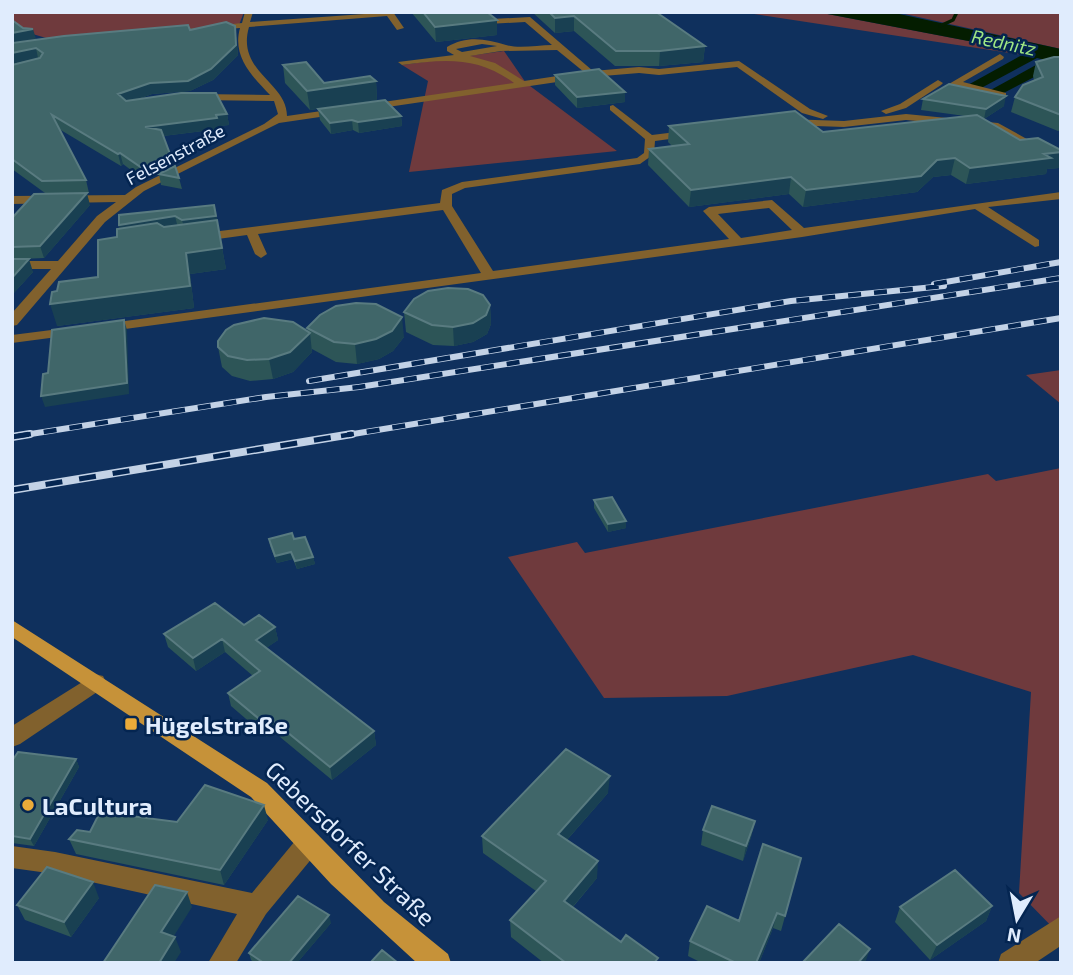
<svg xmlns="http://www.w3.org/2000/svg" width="1073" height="975" font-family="'Exo 2',sans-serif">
  <rect width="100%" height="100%" fill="#0f305d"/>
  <path fill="#6f3a3d" d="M12,12H244L239,25L53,40L12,28Z
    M741,12H817L1021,51L1023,55Z
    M896,12H1061V49Z
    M504,51L526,83L617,151L409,172L428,81L402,65Z
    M1061,370V404L1026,375Z
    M1061,468V936L1019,893L1031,692L913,655L727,696L604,698L508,557L577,542L585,553L988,474L996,481Z"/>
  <path fill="#041d00" d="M817,12H890L1061,49V63L994,98L987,92L1045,60L1037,58L970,94L957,91L1022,55L1021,51Z"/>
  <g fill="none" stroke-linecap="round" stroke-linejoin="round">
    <path stroke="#041d00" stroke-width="3.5" d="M940,26L953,20L957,12"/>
    <path fill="#81612d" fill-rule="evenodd" d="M245,12H253L250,22L393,12L404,28L397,30L387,16L249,27C236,72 287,82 287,116L514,83C478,56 444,59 402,65L398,62L454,55L447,51V47C467,35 486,39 506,45C519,49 538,45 552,45L525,22L452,26L438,12H446L454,21L530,17L593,71L639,67L659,69L739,61L810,109L828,116L823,119L802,113L737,67L659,75L639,73L591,77L279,123L144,191L105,222L17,325L12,326V313L51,269H12V261H58L97,216L116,202L12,204V196L125,195L136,187L264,124L278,114L274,101L196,100L191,97L196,94L270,95C252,76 232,57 240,28L165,34L161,32L242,23ZM482,44L497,46L462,52L456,49ZM557,50L584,72L524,81L495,63L470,56L501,51Z
      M1000,54L1004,57L1003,59L963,82L1006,93V97L956,86L933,100L925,98Z
      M938,80L943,83L941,85L906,108L886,114L881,111L900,104Z
      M613,105L652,135L692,130L697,133L692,136L655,141L654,154L640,164L465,188L452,194V206L493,271L729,239L703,211L709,207L772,200L804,228L1061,192V199L988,207L1039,240V246L1035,247L975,209L802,237L103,332L96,328L103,324L481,273L443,210L258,234L267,254L261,258L255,254L247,235L196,242L190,238L196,234L440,203L442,190L462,182L637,158L644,153L645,139L610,110V106ZM769,208L792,230L741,238L718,214Z
      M906,114L998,123L1061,158V166L992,128L906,120L844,127L786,125L781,122L786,119L844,121Z
      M75,327L80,328L82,331L80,334L12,343V335Z
      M95,674L103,676L106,682L103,688L20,744L12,747V726Z
      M309,832L318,835L321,843L318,851L266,914L236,963H208L237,914L55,874L12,868V846L55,852L252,893L300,835Z
      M1061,916L1059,947L1035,963H998L1001,954Z"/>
    <path fill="#c69239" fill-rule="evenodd" d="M12,620L267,783L384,902L448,954L451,963H417L331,884L251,797L12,637Z"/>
    <g stroke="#c3d2e6" stroke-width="6">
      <path id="rail-far1" d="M934,284L1061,262
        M309,381L791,301L944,286
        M18,436L266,397L359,387L1061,278
        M341,436L1061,318"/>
    </g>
    <g stroke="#c3d2e6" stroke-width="8">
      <path id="rail" d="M12,437L30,434
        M12,490L352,434"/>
    </g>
    <use href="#rail-far1" stroke="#042551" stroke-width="4.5" stroke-dasharray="13" stroke-linecap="butt"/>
    <use href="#rail" stroke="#042551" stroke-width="5" stroke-dasharray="17" stroke-linecap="butt"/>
  </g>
  <path fill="#2d5557" d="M411,12H509L489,14L497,35L436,42Z
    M532,12H656L705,46L703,62L659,66H615L574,31L555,33Z
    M190,30L236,35L238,55L213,80L190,91L152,94L139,99L227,114L229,125L219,126V129L163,136L170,154L173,166L144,180L123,164L121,166L59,129L86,180L89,193H45L12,169V43Z
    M1061,57V130L1058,131L1011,112L1015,97L1034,80L1033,76L1036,62Z
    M283,65L324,83L376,81L377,100L310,110L285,83Z
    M555,75L625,92V102L577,108L555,85Z
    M923,99L1004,106L984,119L1059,168L1047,169L1046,174L966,184L951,175L933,177L917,192L803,207L789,194L689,207L648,165L649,149L672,146L668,142L669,126L823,132L965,116L921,110Z
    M318,109L401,116L402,126L359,133L353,130L331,134L320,120Z
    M159,174L179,178L182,189L161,185Z
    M90,205L44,258L22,259L33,272L12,295V218Z
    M214,205L226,269L190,274L194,308L57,326V291L98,277L117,237L120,229L119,225Z
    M490,305L491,324L487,334L473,342L454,346L433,345L406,332L404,312Z
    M307,328L404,337L393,351L379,359L357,364L336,362L312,349V352L293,372L273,379L250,381L232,376L222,367L218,347L308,332Z
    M594,500L626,528L608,532L594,508Z
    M269,539H294L313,557L315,564L297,569L293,559L277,563L270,546Z
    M244,625L275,627L278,640L266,648L374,731L376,745L332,780L274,732L267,737L231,706L228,693L253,676L225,652L196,671L168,647L164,634Z
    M76,759L79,767L34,846L12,843V761Z
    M608,793L567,840L597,878L573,907L621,942L657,963H544L511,937L510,920L536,891L483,853L482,836Z
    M268,820L224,885L76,854L69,839L90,832L177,822Z
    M755,821L751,837L743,861L701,845L703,830Z
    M801,858L781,931L773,928L759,963H702L688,956L690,941L739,921Z
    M99,898L71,937L25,920L17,905Z
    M992,906L986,921L930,960L895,922L900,907Z
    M331,923L297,963H255L251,960L249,953Z"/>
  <path fill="#194052" d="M486,12H509L487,14Z
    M574,16V31L555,33V18Z
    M497,20V35L436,42L435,27Z
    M235,26L238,55L213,80L190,91L152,94L121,105L118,94Z
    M33,29L36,39L12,43V33Z
    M705,46L703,62L659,66L660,51Z
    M36,48L38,58L12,64V53Z
    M376,81L377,100L310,110L307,91Z
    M625,92V102L577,108V97Z
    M1006,96L1004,106L984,119L986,109Z
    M227,114L229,125L219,126V129L147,138L145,127Z
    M401,116L402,126L359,133L358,122Z
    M352,120L353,130L331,134L330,123Z
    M1061,152V162L1059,168L1047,169L1046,174L966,184L970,168L1044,154Z
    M120,153L123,164L121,166L118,154Z
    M170,154L173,166L144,180L142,168Z
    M955,158L951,175L933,177L917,192L803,207L806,190L937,160Z
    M791,177L789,194L689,207L691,190Z
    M87,193L90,205L44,258L40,246Z
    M175,216L178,228L122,237L119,225Z
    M216,216L219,228L185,232L182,220Z
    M222,248L226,269L190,274L194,308L57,326L50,304L186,253Z
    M29,259L33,272L12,295V278Z
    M490,305L491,324L487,334L473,342L454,346L453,327Z
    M402,317L404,337L393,351L379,359L357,364L355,344Z
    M124,320L127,330L129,394L45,407L41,396Z
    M310,333L312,352L293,372L273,379L269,359Z
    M626,521V528L608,532V524Z
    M291,552L293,559L277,563L275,556Z
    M313,557L315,564L297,569L295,561Z
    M275,627L278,640L259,653L256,640Z
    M222,639L225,652L196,671L193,658Z
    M271,719L274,732L267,737L264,723Z
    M374,731L376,745L332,780L330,767Z
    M76,759L79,767L34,846L30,839Z
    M610,776L608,793L557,851L558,834Z
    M264,805L268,820L224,885L220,870Z
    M755,821L751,837L743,861L746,846Z
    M598,861L597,878L563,918L564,901Z
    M93,882L99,898L71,937L64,922Z
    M187,892L192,907L167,947L161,932Z
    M992,906L986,921L930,960L937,945Z
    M777,913L773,928L759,963H756Z
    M329,915L331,923L297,963H289Z
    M175,937L181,952L174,963H159Z
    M870,949L865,963H858Z"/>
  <path fill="#406669" stroke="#597b80" stroke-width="2" d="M423,12H448L449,13L487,12L497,20L435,27Z
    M549,12H656L705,46L660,51H616L574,16L555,18Z
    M12,20L23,28L33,29L12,33Z
    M226,22L235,26L236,45L211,69L188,81L150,83L118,94L126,101L181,93H216L227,114L216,115L217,118L145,127L161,130L170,154L142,168L120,153L118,154L52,115L86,180L42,181L12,159V65L40,58L43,53L36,48L12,53V43L64,36L188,25L190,30Z
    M1054,57H1061V115L1015,97L1023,85L1043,77L1036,62Z
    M306,62L324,83L370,76L376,81L307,91L283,65Z
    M599,69L625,92L577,97L555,75Z
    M949,84L1006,96L986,109L923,99Z
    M385,100L401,116L358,122L352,120L330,123L318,109Z
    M795,111L823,132L977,115L1020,140L1038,138L1061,150V152L1044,154L1051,158L970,168L955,158L937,160L921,176L806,190L791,177L691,190L649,149L689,144L669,126Z
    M175,166L179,178L159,174Z
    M87,193L40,246L12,247V218L34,194Z
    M214,205L216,216L182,220L175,216L119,225V215Z
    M217,220L222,248L186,253L190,286L50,304L52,292L57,291L59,282L98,277V240L117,237V229L157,223L164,227Z
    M12,259H29L12,278Z
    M448,288L468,289L483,295L490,305L486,315L473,323L453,327L432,325L404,312L414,299L428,291Z
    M356,303L376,304L402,317L392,331L376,339L355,344L334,342L307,328L320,315L336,306Z
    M264,318L293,322L310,333L290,352L269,359L247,360L228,356L218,347V341L226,330L234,325Z
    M124,320L127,383L41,396L43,374L48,373L52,330Z
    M612,497L626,521L608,524L594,500Z
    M292,533L294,539L305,537L313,557L295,561L291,552L275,556L269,539Z
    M215,603L244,625L259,615L275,627L256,640L374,731L330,767L271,719L264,723L228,693L260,671L222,639L193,658L164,634Z
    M566,749L610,776L558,834L598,861L564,901L621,942L626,935L658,958L654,963H566L510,920L546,881L482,836Z
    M18,752L76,759L30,839L12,836V761Z
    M205,785L264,805L220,870L69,839L77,830L90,832L100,812L177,822Z
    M712,806L755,821L746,846L703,830Z
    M763,844L801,858L785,916L777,913L756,963H736L690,941L707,906L739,921Z
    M47,867L93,882L64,922L17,905Z
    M955,870L992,906L937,945L900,907Z
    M155,885L187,892L161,932L175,937L159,963H103Z
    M298,896L329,915L289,963H264L249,953Z
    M839,924L870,949L858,963H802Z
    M382,950L398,963H370Z"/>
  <g fill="#eaaa39" stroke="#042551" stroke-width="2.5">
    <rect x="124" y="717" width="14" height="14" rx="3.5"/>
    <circle cx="28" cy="805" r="7"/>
  </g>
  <g text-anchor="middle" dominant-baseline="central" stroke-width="5" stroke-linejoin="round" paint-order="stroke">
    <g font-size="18" fill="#e0ecfd" stroke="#042551">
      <text transform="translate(175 154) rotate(-28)">Felsenstraße</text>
    </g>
    <g font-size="19" font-style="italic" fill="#9fe683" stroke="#042551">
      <text transform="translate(1004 42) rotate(12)">Rednitz</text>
    </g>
    <g font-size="24" font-weight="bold" fill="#e0ecfd" stroke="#042551" text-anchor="start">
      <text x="145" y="724">Hügelstraße</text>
      <text x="42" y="805">LaCultura</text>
    </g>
    <g font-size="24" fill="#e0ecfd" stroke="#042551">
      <text transform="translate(351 843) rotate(44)">Gebersdorfer Straße</text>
    </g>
  </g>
  <rect width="1073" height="975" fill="none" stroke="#e0ecfd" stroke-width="28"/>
  <g transform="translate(1017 919) rotate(190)" stroke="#042551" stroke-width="5" paint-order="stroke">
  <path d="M0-5L12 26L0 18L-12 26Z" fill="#e0ecfd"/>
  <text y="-10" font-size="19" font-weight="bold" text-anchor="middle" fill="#e0ecfd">N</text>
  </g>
</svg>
